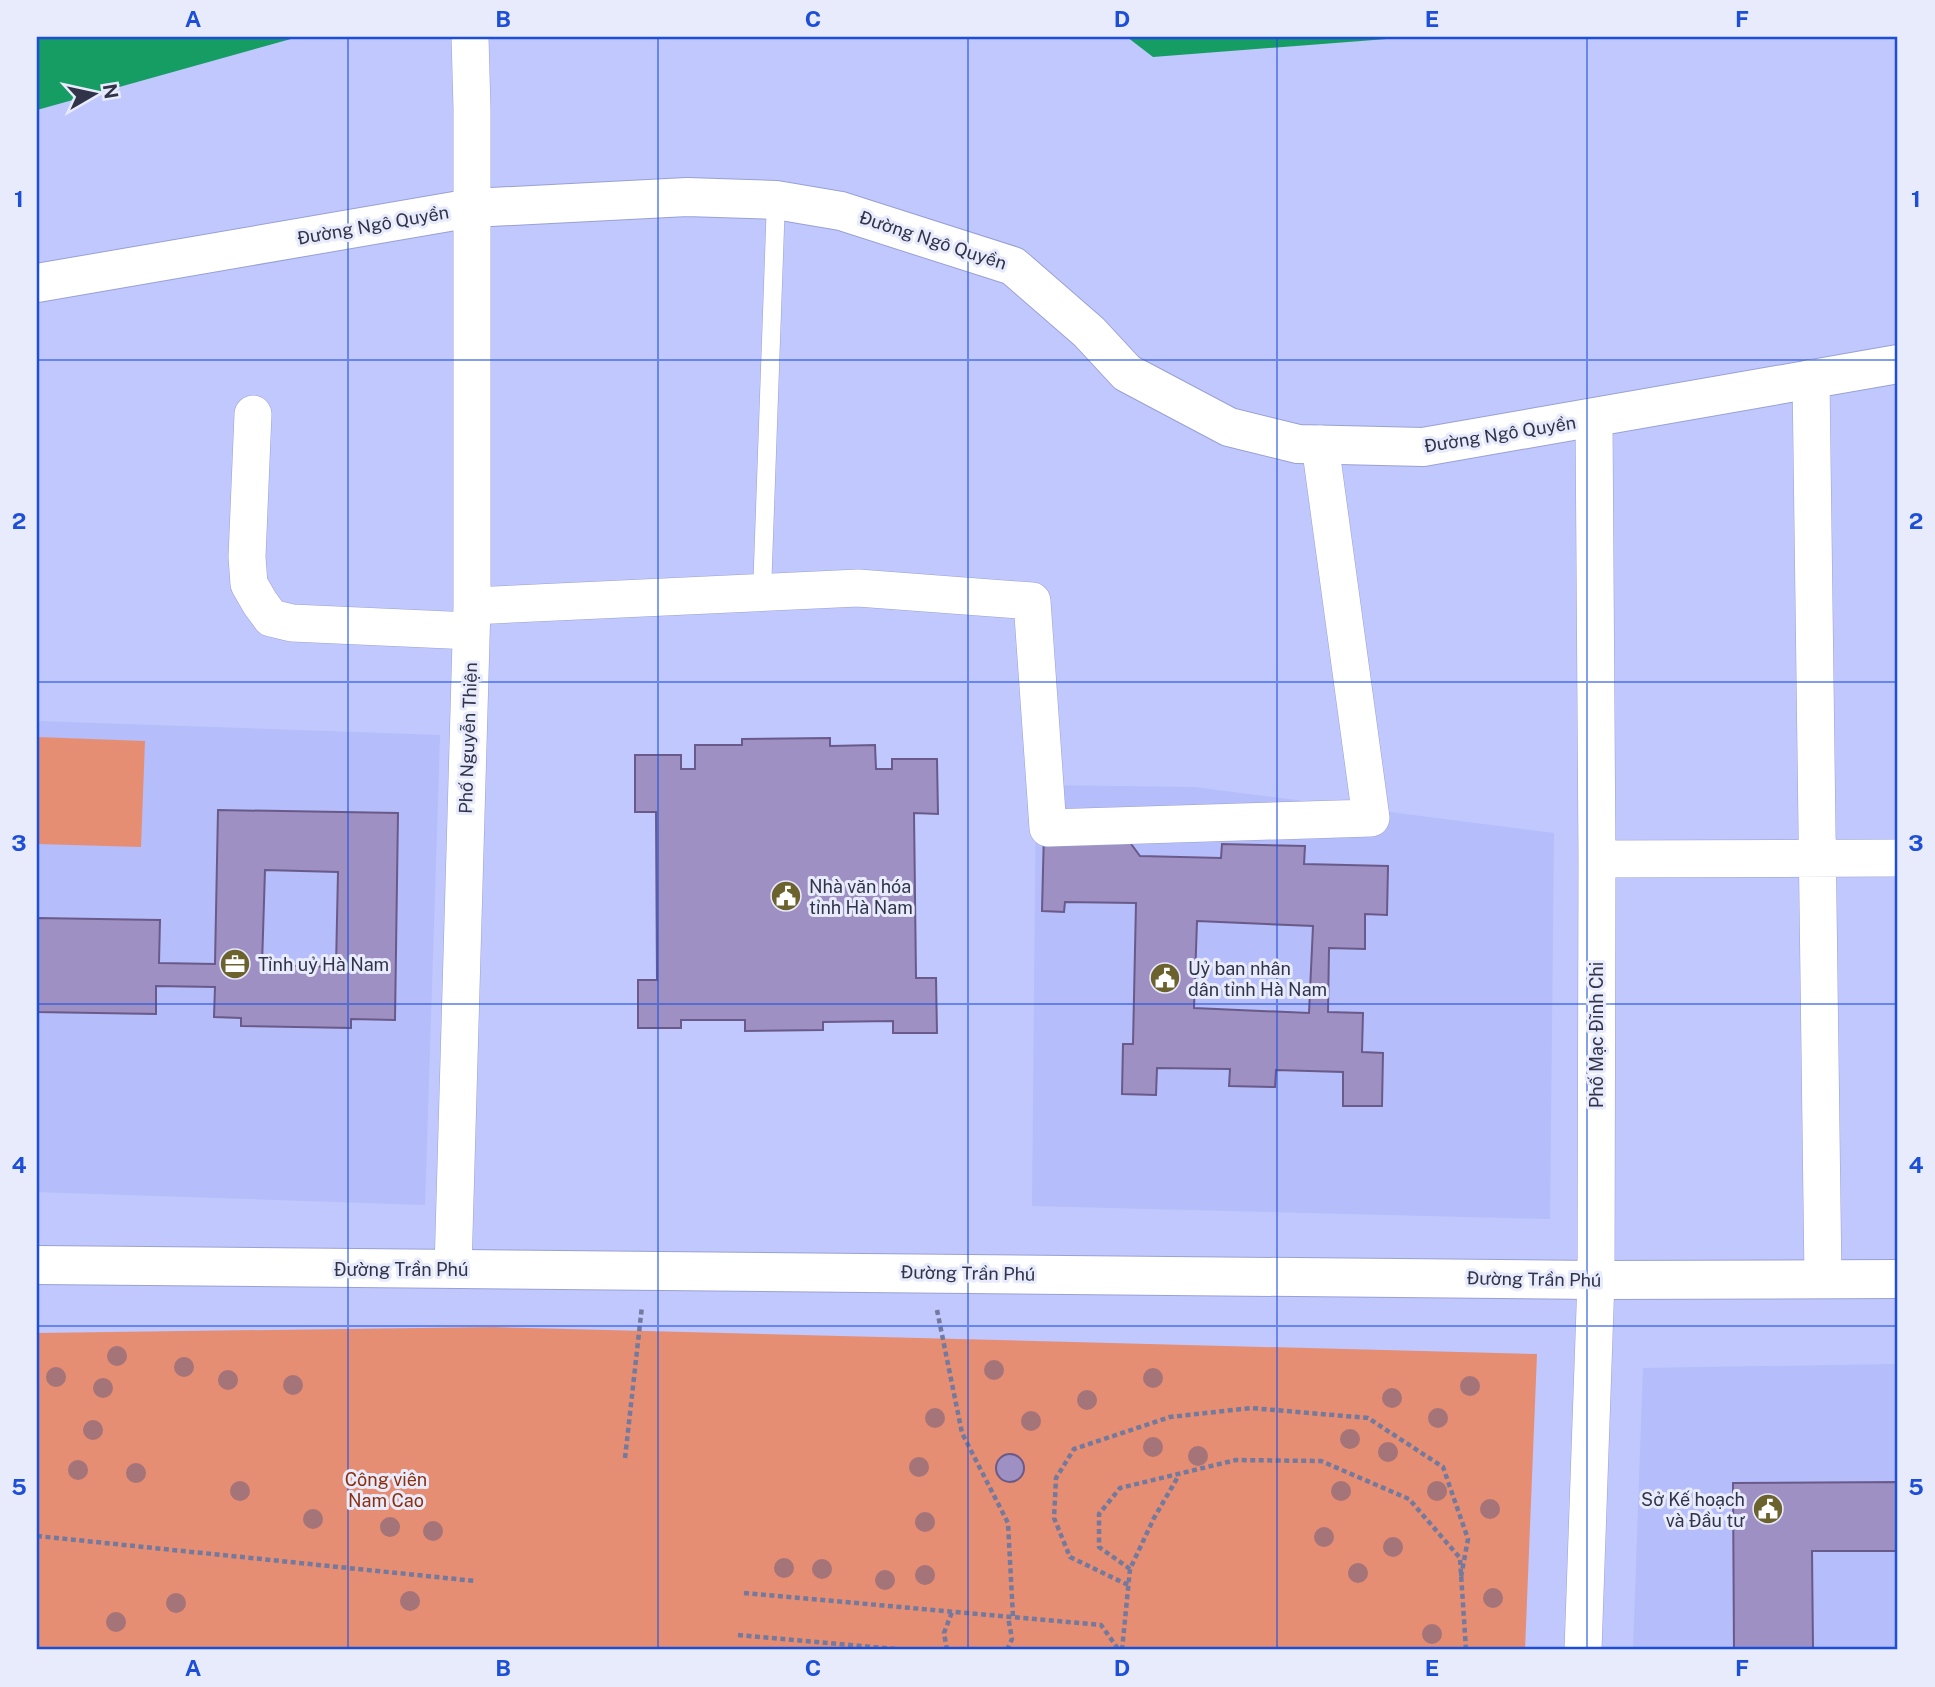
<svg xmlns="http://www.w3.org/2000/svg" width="1935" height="1687" font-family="'Public Sans',sans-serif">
  <rect width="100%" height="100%" fill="#c0c8fe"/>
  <path fill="#b5bdfa" d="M37,721L440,735L425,1205L37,1192Z
    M1036,785L1194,787L1554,833L1550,1219L1032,1206Z
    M1898,1364V1650H1633L1643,1368Z"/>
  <path fill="#e68e73" d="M37,737L145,741L141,847L37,844Z
    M493,1327L1537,1354L1525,1650H37V1333Z"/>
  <path fill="#169d64" d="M37,37H298L37,110Z
    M1127,37H1413L1153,57Z"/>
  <path fill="#9f90c3" stroke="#695a89" stroke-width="2" fill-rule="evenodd" d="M830,738V746L875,745L876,769H892V759H937L938,814L914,813L916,978H936L937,1033H893V1021L823,1022V1030L745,1031V1020H681V1028H638V980H657L656,812H635V755H681V769H695V745H742V739Z
    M218,810L398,813L395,1020L351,1019V1028L241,1026V1018L214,1017L215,987L156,986V1014L37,1012V918L160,920L159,963L215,964ZM265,870L338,872L336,967L262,965Z
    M1044,831L1123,833L1140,856L1221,858L1222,844L1305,846L1304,864L1388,866L1387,915L1365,914V949L1329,948L1328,1012L1363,1013L1362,1052L1383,1053L1382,1106H1343V1072L1276,1070L1275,1087L1229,1086L1230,1069L1157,1068L1156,1095L1122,1094L1123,1044H1133L1136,903L1065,902L1064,912L1042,911ZM1197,921L1313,926L1309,1013L1194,1008Z
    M996 1468a14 14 0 1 1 28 0a14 14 0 1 1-28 0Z
    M1898,1482V1551H1812L1813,1650H1734L1733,1483Z"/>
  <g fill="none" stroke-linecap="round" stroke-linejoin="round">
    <g stroke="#99a0d4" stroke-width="19">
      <path id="service" d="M762,593L776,200"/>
    </g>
    <g stroke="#99a0d4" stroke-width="38">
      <path id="minor" d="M1811,378L1823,1279
        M253,414L247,557L249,584L260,603L271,618L292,623L471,631
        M472,606L858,588L1032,601L1048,828L1371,818L1320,444
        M1597,859L1898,858
        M453,1269L472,606V109L470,37
        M1583,1650L1596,1280L1597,859L1594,419"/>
    </g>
    <g stroke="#99a0d4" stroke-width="40">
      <path id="tertiary" d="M37,283L472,208L687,197L776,200L841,211L1013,266L1089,332L1127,373L1229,427L1298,444L1423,447L1898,364
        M37,1265L1596,1280L1898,1279"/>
    </g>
    <path stroke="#74799e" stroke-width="4.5" stroke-dasharray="5 3.5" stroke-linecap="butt" d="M937,1310L962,1433L1008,1523L1013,1617
      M625,1458L642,1306
      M37,1536L475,1581
      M1130,1569L1099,1547V1514L1120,1488L1236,1460L1321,1461L1409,1499L1460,1558L1466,1650
      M1128,1585L1070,1557L1054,1518L1056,1478L1074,1449L1170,1417L1251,1408L1368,1418L1443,1467L1468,1539L1461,1577
      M744,1593L1101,1625L1119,1650
      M738,1635L908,1650
      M947,1650L944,1633L952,1612
      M1007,1650L1012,1639L1008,1617
      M1122,1650L1130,1569L1154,1518L1179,1475"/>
    <use href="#service" stroke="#fff" stroke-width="18"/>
    <use href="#minor" stroke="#fff" stroke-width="37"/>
    <use href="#tertiary" stroke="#fff" stroke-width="38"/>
  </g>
  <g fill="#a47479">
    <circle cx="117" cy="1356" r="10"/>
    <circle cx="184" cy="1367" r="10"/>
    <circle cx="994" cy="1370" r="10"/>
    <circle cx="56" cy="1377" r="10"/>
    <circle cx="1153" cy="1378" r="10"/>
    <circle cx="228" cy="1380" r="10"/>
    <circle cx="293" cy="1385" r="10"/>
    <circle cx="1470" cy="1386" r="10"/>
    <circle cx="103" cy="1388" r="10"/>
    <circle cx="1392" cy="1398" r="10"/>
    <circle cx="1087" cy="1400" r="10"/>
    <circle cx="935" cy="1418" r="10"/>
    <circle cx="1438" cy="1418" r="10"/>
    <circle cx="1031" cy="1421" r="10"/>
    <circle cx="93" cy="1430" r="10"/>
    <circle cx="1350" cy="1439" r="10"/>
    <circle cx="1153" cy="1447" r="10"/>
    <circle cx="1388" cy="1452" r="10"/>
    <circle cx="1198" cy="1456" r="10"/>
    <circle cx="919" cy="1467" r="10"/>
    <circle cx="78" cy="1470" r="10"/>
    <circle cx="136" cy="1473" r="10"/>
    <circle cx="240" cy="1491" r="10"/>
    <circle cx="1341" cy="1491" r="10"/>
    <circle cx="1437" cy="1491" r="10"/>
    <circle cx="1490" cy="1509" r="10"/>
    <circle cx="313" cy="1519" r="10"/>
    <circle cx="925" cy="1522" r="10"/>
    <circle cx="390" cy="1527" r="10"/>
    <circle cx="433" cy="1531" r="10"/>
    <circle cx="1324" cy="1537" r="10"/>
    <circle cx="1393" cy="1547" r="10"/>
    <circle cx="784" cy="1568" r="10"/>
    <circle cx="822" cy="1569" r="10"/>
    <circle cx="1358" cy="1573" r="10"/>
    <circle cx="925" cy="1575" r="10"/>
    <circle cx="885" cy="1580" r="10"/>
    <circle cx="1493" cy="1598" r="10"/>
    <circle cx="410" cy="1601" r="10"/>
    <circle cx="176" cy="1603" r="10"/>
    <circle cx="116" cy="1622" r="10"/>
    <circle cx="1432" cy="1634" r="10"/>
  </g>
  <path fill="none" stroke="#1d4ed8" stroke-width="2" stroke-opacity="0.55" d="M348,37V1650M658,37V1650M968,37V1650M1277,37V1650M1587,37V1650M37,360H1898M37,682H1898M37,1004H1898M37,1326H1898"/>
  <defs>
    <g id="civic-disc" transform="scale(1.575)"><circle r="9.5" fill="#6c622e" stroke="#e8ebfc"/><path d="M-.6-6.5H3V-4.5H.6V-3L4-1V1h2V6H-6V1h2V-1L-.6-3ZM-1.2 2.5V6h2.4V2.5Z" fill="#fff"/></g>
    <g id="office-disc" transform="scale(1.575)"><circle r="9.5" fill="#6c622e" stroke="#e8ebfc"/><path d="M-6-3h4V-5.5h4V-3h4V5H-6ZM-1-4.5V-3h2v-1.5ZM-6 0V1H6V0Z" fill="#fff"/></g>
  </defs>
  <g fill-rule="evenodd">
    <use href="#civic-disc" x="786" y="896"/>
    <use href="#office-disc" x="235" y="964"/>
    <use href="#civic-disc" x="1165" y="978"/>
    <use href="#civic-disc" x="1768" y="1509"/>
  </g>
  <g text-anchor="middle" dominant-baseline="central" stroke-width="6" stroke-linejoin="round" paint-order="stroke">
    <g font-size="18" fill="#313449" stroke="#e8ebfc">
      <text transform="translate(373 225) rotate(-10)">Đường Ngô Quyền</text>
      <text transform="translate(933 240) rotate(18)">Đường Ngô Quyền</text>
      <text transform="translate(1500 434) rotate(-9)">Đường Ngô Quyền</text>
      <text transform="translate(468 738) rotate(-88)">Phố Nguyễn Thiện</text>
      <text transform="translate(1596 1035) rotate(-90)">Phố Mạc Đĩnh Chi</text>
      <text x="401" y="1269">Đường Trần Phú</text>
      <text transform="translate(968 1273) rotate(1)">Đường Trần Phú</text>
      <text transform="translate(1534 1279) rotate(1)">Đường Trần Phú</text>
    </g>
    <g font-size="18" fill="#313449" stroke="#e8ebfc" text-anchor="start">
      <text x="809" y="886">Nhà văn hóa<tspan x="809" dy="21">tỉnh Hà Nam</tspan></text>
      <text x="258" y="964">Tỉnh uỷ Hà Nam</text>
      <text x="1188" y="968">Uỷ ban nhân<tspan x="1188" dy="21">dân tỉnh Hà Nam</tspan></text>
      <text x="1745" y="1499" text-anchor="end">Sở Kế hoạch<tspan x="1745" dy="21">và Đầu tư</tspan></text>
    </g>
    <g font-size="18" fill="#8d2f0d" stroke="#e8ebfc">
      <text x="386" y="1479">Công viên<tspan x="386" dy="21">Nam Cao</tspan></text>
    </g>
  </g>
  <rect width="1935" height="1687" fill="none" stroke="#e8ebfc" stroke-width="77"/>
  <g transform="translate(94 94) rotate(81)" stroke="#e8ebfc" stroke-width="5" paint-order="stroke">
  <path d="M0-5L12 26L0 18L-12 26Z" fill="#313449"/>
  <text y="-10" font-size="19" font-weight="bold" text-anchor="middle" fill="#313449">N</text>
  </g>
  <rect x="38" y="38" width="1858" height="1610" fill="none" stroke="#1d4ed8" stroke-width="2.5"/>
  <g font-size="23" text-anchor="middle" font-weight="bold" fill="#1d4ed8">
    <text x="193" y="27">A</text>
    <text x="503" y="27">B</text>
    <text x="813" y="27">C</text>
    <text x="1122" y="27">D</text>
    <text x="1432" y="27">E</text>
    <text x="1742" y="27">F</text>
    <text x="19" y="207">1</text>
    <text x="1916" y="207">1</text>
    <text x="19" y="529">2</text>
    <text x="1916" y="529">2</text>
    <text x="19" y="851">3</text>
    <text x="1916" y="851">3</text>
    <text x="19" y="1173">4</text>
    <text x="1916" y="1173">4</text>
    <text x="19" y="1495">5</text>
    <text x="1916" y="1495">5</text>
    <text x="193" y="1676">A</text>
    <text x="503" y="1676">B</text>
    <text x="813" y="1676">C</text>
    <text x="1122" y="1676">D</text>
    <text x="1432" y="1676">E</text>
    <text x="1742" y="1676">F</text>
  </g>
</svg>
